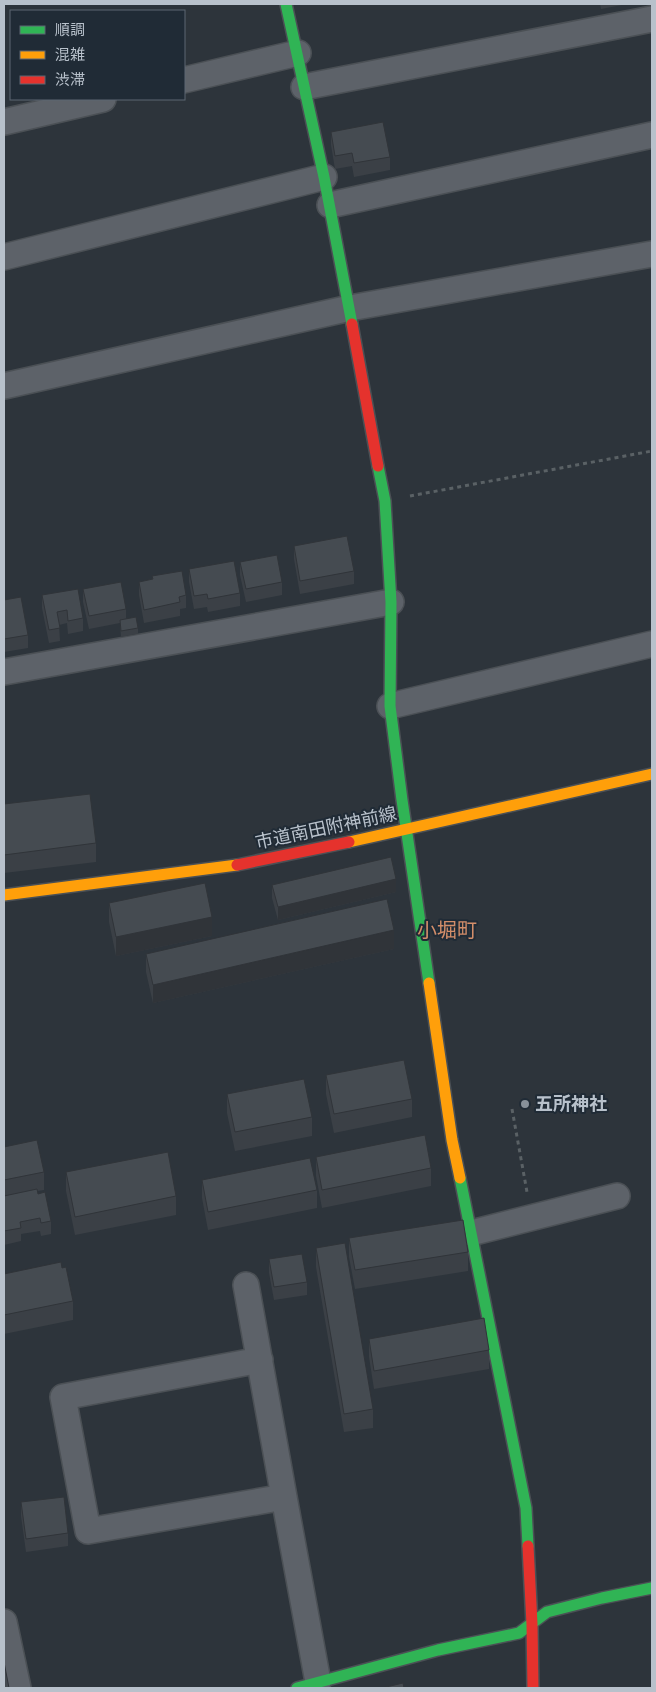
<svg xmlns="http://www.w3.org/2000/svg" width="656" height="1692" font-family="Helvetica,'Noto Sans JP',sans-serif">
  <rect width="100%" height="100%" fill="#2d343b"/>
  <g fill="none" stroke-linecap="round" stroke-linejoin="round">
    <g stroke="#4b5055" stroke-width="28">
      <path id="street" d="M184,80L298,53
        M304,87L652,19
        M4,122L103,99
        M330,205L652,135
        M4,257L324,177
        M4,386L350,308L652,254
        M4,672L391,602
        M390,706L652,644
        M471,1233L617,1196
        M246,1285L284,1497L318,1682
        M260,1360L63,1397L88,1531L284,1497
        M4,1622L18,1688"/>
    </g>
    <g stroke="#4b5055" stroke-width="14">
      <path id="fast" d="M286,4L324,177L352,324
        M378,466L385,501L391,602L390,706L402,800L429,983
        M460,1178L526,1508L528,1546
        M297,1688L438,1650L519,1633L547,1612L602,1598L652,1588"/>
    </g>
    <g stroke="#4b5055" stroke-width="14">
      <path id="slow" d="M349,842L652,774
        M4,895L237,865
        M429,983L452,1140L460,1178"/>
    </g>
    <g stroke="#4b5055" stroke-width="14">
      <path id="jam" d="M352,324L378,466
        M237,865L349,842
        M528,1546L532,1624L533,1688"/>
    </g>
    <path stroke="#5a6165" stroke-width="3" stroke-dasharray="4 4" stroke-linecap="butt" d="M410,496L652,451
      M512,1109L527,1192"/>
    <use href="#street" stroke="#5d6269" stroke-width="25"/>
    <use href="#fast" stroke="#30b455" stroke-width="11"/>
    <use href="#slow" stroke="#ff9f0a" stroke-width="11"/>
    <use href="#jam" stroke="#e5322d" stroke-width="11"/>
  </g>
  <path fill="#3b4046" d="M600,4H627L601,9Z
    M331,132L390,157V170L354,177L352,166L335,169L331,145Z
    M294,546L354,571V584L300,594L294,559Z
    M240,562L282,582V595L246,602L240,575Z
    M189,569L240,593V606L208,612L207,607L194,609L189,582Z
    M152,576L186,595V608L180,609V616L144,623L139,595V582L152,579Z
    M83,589L126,609V619L138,628V634L121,637L120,623L89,629L83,602Z
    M42,595L83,618V631L68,634L67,623L59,625L60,641L49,643L42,608Z
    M4,600L28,635V648L4,652Z
    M4,804L96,843V862L4,873Z
    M272,885L396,892L278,920L272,898Z
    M109,903L212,936L116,956L109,922Z
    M394,949L153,1003L146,972V954Z
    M326,1075L412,1099V1117L334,1133L326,1094Z
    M227,1094L312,1117V1136L235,1151L227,1113Z
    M4,1147L44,1172V1190L37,1191L51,1221V1234L41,1236L40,1231L21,1234V1241L4,1245Z
    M316,1157L431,1168V1186L322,1208L316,1176Z
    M66,1172L176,1196V1215L75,1235L66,1191Z
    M202,1180L317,1190V1208L208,1230L202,1198Z
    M349,1238L468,1252V1271L355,1289L349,1257Z
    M316,1248L373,1409V1428L344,1432L316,1267Z
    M269,1259L307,1282V1295L274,1300L269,1273Z
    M62,1268L73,1301V1320L4,1334V1274Z
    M369,1339L489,1350V1369L374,1389L369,1357Z
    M21,1502L68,1533V1546L26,1552L21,1516Z"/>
  <path fill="#303439" d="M396,879V892L278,920V907Z
    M212,917V936L116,956V937Z
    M394,930V949L153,1003V985Z"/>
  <path fill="#454b51" stroke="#303439" d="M383,122L390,157L354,163L352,153L335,156L331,132Z
    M347,536L354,571L300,581L294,546Z
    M277,555L282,582L246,589L240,562Z
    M234,561L240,593L208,599L207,594L194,596L189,569Z
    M182,571L186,595L179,597L180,602L144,610L139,582L153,579L152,576Z
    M121,582L126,609L89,616L83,589Z
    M78,589L83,618L68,621L67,610L57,612L60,628L49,630L42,595Z
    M21,597L28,635L4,639V600Z
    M136,617L138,628L121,631L120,620Z
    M90,794L96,843L4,855V804Z
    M391,857L396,879L278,907L272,885Z
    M205,883L212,917L116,937L109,903Z
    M387,899L394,930L153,985L146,954Z
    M404,1060L412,1099L334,1114L326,1075Z
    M304,1079L312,1117L235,1132L227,1094Z
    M425,1135L431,1168L322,1190L316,1157Z
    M37,1140L44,1172L4,1180V1147Z
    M168,1152L176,1196L75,1217L66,1172Z
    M310,1158L317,1190L208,1212L202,1180Z
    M37,1189L38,1194L45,1192L51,1221L41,1223L40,1218L20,1222L21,1228L4,1231V1196Z
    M463,1220L468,1252L355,1270L349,1238Z
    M345,1243L373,1409L344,1414L316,1248Z
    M302,1254L307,1282L274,1287L269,1259Z
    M61,1262L62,1268L66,1267L73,1301L4,1315V1274Z
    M484,1318L489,1350L374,1371L369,1339Z
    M64,1497L68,1533L26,1539L21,1502Z
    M4,1662L9,1688H4Z
    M403,1683L404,1688H382Z"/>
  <circle fill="#879099" stroke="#202b36" stroke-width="2" cx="525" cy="1104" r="5"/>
  <g text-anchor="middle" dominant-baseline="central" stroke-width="4" stroke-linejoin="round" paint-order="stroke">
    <g font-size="18" fill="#b8c1cb" stroke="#202b36">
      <text transform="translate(326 828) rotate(-12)">市道南田附神前線</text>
    </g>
    <g font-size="18" font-weight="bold" fill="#b8c1cb" stroke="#202b36" text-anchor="start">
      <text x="535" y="1104">五所神社</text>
    </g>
    <g font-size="20" fill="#d38e6a" stroke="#202b36">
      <text x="447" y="930">小堀町</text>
    </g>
  </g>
  <rect width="656" height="1692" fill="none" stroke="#b8c1cb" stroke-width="10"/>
  <rect x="10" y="10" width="175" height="90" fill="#202b36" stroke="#5d6772"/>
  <rect x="20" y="26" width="25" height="8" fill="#30b455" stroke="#5d6772"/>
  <text x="55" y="35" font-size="15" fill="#b8c1cb">順調</text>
  <rect x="20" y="51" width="25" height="8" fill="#ff9f0a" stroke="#5d6772"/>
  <text x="55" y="60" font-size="15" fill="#b8c1cb">混雑</text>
  <rect x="20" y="76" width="25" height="8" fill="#e5322d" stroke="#5d6772"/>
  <text x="55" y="85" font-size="15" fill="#b8c1cb">渋滞</text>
</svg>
